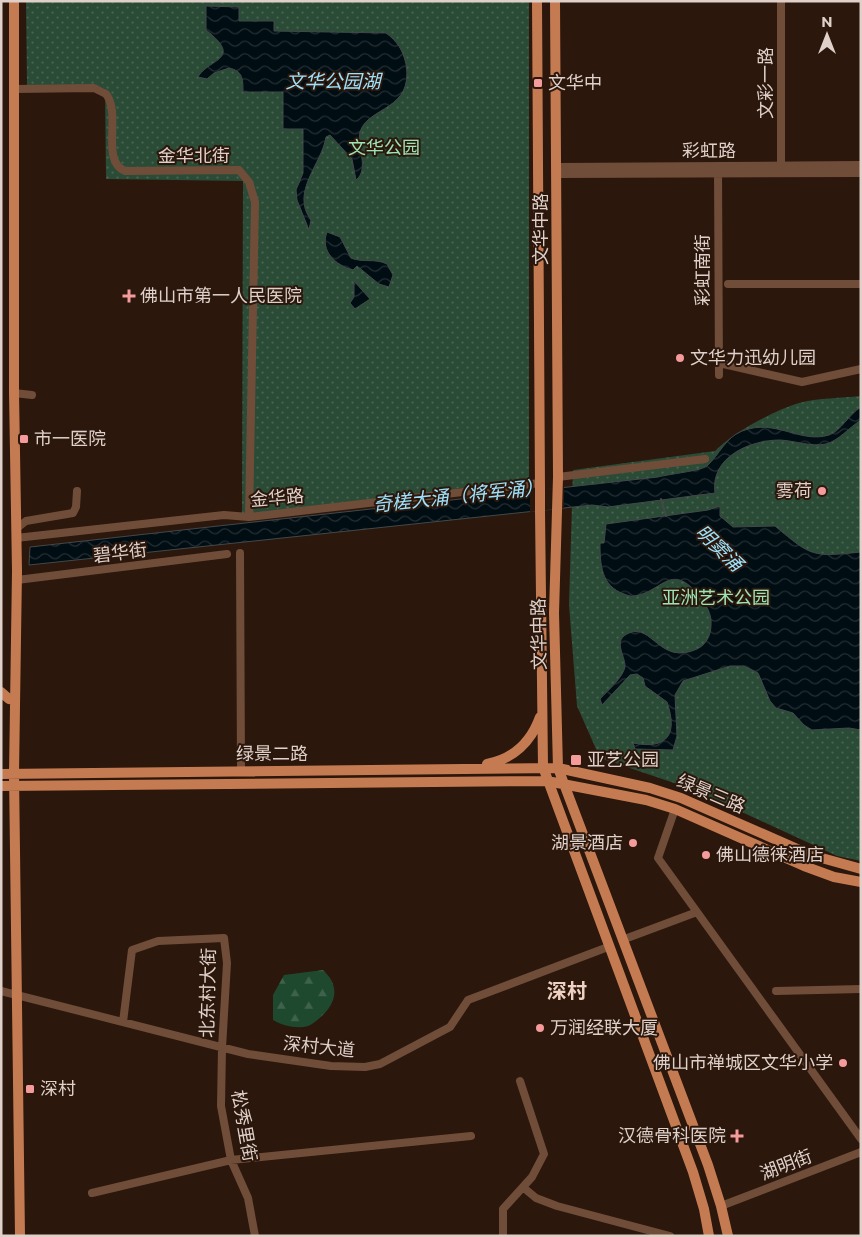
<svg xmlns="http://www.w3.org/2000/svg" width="862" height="1237" font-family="Montserrat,'Noto Sans SC',sans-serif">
  <defs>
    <pattern id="grass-dots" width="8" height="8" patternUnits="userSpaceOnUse" patternTransform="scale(1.25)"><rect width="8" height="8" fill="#2a4b36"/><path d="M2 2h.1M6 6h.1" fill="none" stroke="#486452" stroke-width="1.8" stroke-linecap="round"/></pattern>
    <pattern id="forest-firs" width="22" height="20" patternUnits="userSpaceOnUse" patternTransform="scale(1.25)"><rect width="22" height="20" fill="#1e492f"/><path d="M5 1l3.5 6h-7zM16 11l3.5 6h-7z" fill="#3e624c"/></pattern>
    <pattern id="water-waves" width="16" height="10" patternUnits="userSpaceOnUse" patternTransform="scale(1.25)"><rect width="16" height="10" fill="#000d13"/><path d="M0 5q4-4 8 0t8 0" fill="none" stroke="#252f34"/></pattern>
  </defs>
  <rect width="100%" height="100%" fill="#2b170c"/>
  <path fill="url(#grass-dots)" d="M26,1H529V480L242,515L243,181L106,179L105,89L98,86H27Z
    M861,396V861L837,856L692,789L600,758L577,706L569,605L573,470L715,451C732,433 775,410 799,403C818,398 841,398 861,396Z"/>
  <path fill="url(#forest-firs)" d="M323,970C338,984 338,999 324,1014C319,1018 314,1024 308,1026C297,1029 283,1026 273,1020V995L284,975Z"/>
  <path fill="url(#water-waves)" stroke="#43484a" d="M206,6L239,7V21H274V31L386,33C397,41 403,50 406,64C414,111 368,106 360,132C356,146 370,169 356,180L352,159L330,135L326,137C322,164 290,192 311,220L309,230L297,200L296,190L303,173V129H283V92H243C243,79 243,71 229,68L214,73L207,79L198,77C209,58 244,60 206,30Z
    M327,232L340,237L351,258C363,263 375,258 387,264L393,275L389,287L379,284L357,266L353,270C335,265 320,251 327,232Z
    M354,281L370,299L355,309L350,303L354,297Z
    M861,407V420C850,427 838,441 826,444C811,447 796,441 780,440C750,440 710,457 715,493L608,507L592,505L29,565L30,547L658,477C669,474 700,471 707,466C720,454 725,438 742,431C776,418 800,444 829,435C841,431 849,414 861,407Z
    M720,506V516L733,527L775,526C812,557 812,557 861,552V730L849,728L812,730L804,725L793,713L776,708L770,701L758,673L744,666H730L683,681L675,695L677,736L673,750L635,749L633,743C668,750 678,734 667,702L645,686L643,678L637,674L630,675L602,705L600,699C607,691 624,677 625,666C625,655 612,640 629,633C652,623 660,666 697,649C706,645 711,635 711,625C712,614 706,605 700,597C671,560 663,592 634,596C631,597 627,595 624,594C601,586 600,564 600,543H604L606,524L708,510Z"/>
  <path fill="#2b170c" d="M564,487V508L530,512V490Z"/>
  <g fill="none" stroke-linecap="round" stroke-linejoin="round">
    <path stroke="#43484a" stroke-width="2" d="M661,499L666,516"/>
    <path stroke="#704d39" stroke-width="8" d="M781,1V165
      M14,89L94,88L106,94C122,114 100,161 125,171L239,170L249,182L255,202L249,517
      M557,167L861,165
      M718,169L719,375
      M557,174L861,173
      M728,284H861
      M719,363L802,382L861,369
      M14,393L32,395
      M558,477L705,459
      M16,529L26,521L73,513L76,507L77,491
      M16,538L224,515L249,517L540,483
      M240,553L241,770
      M17,580L227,554
      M675,809L658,858L861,1139
      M622,940L697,912
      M1,991L248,1054L331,1066L365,1067L380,1064L450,1027L468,1000L608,947
      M776,991L861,989
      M123,1022L132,950L158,941L224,938L227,963L222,1048L221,1106L231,1160L248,1198L255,1236
      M524,1188L536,1198L557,1206L670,1236
      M92,1193L231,1160L471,1136
      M721,1206L861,1152
      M503,1236V1209L532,1177L544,1154L520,1081"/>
    <path stroke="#c57b52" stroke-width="10" d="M14,1V393L17,571L14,774L20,1236
      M537,1L540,489
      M555,1L558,477L554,613L558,768L708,1165L721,1206L728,1236
      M540,511L543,767L693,1172L704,1209L709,1236
      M1,692L9,699L15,700
      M487,764C513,759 531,742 540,717
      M1,774L558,768L650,788L681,798L811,855L861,869
      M1,786L547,781L646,800L675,809L804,866L834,877L861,882"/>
    <path stroke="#c57b52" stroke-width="10" d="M540,489V511"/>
  </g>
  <g fill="#f59b9c" stroke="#2b170c" stroke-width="2">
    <rect x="533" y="78" width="10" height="10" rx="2.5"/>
    <path d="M126.5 288.5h5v5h5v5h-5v5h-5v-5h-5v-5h5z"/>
    <circle cx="680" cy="358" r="5"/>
    <rect x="19" y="434" width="10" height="10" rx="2.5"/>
    <circle cx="822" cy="491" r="5"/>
    <rect x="570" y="754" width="12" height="12" rx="2.5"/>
    <circle cx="633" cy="843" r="5"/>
    <circle cx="706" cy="855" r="5"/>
    <circle cx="540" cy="1028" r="5"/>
    <circle cx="843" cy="1063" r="5"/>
    <rect x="25" y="1084" width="10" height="10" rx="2.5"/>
    <path d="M734.5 1128.5h5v5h5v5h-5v5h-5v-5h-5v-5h5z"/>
  </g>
  <g text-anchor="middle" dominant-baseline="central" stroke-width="4" stroke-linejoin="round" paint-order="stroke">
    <g font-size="18" fill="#dfd1ca" stroke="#2b170c" text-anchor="start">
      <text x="548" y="83">文华中</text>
      <text x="140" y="296">佛山市第一人民医院</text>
      <text x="690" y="358">文华力迅幼儿园</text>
      <text x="34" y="439">市一医院</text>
      <text x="812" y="491" text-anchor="end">雾荷</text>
      <text x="587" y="760">亚艺公园</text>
      <text x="623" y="843" text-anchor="end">湖景酒店</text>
      <text x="716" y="855">佛山德徕酒店</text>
      <text x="550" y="1028">万润经联大厦</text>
      <text x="833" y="1063" text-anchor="end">佛山市禅城区文华小学</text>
      <text x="40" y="1089">深村</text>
      <text x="726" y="1136" text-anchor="end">汉德骨科医院</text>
    </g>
    <g font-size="18" fill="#dfd1ca" stroke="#2b170c">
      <text transform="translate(766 83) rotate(-90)">文彩一路</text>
      <text x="709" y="151">彩虹路</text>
      <text x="194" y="156">金华北街</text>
      <text transform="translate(541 229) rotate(-90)">文华中路</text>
      <text transform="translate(703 270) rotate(-90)">彩虹南街</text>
      <text transform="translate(277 498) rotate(-5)">金华路</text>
      <text transform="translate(120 553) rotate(-7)">碧华街</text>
      <text transform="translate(539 634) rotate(-91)">文华中路</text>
      <text x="272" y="754">绿景二路</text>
      <text transform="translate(711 794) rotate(23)">绿景三路</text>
      <text transform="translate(208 993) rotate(-89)">北东村大街</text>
      <text transform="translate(319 1047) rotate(6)">深村大道</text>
      <text transform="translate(244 1126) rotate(80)">松秀里街</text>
      <text transform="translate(786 1165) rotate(-21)">湖明街</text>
    </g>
    <g font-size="18" fill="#9de4b5" stroke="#2b170c">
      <text x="384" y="148">文华公园</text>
      <text x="716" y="598">亚洲艺术公园</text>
    </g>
    <g font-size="19" font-style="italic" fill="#9de2fc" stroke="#2b170c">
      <text x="333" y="81">文华公园湖</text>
      <text transform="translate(458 496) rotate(-6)">奇槎大涌（将军涌）</text>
      <text transform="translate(719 548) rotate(44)">明窦涌</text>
    </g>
    <g font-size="20" font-weight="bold" fill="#eed1c3" stroke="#2b170c">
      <text x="567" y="991">深村</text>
    </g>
  </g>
  <rect width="862" height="1237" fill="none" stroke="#dfd1ca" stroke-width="5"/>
  <g transform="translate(827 35)" stroke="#2b170c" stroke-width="4" paint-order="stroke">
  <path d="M0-4L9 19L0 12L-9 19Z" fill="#dfd1ca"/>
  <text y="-8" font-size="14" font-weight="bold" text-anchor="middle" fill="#dfd1ca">N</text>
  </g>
</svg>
